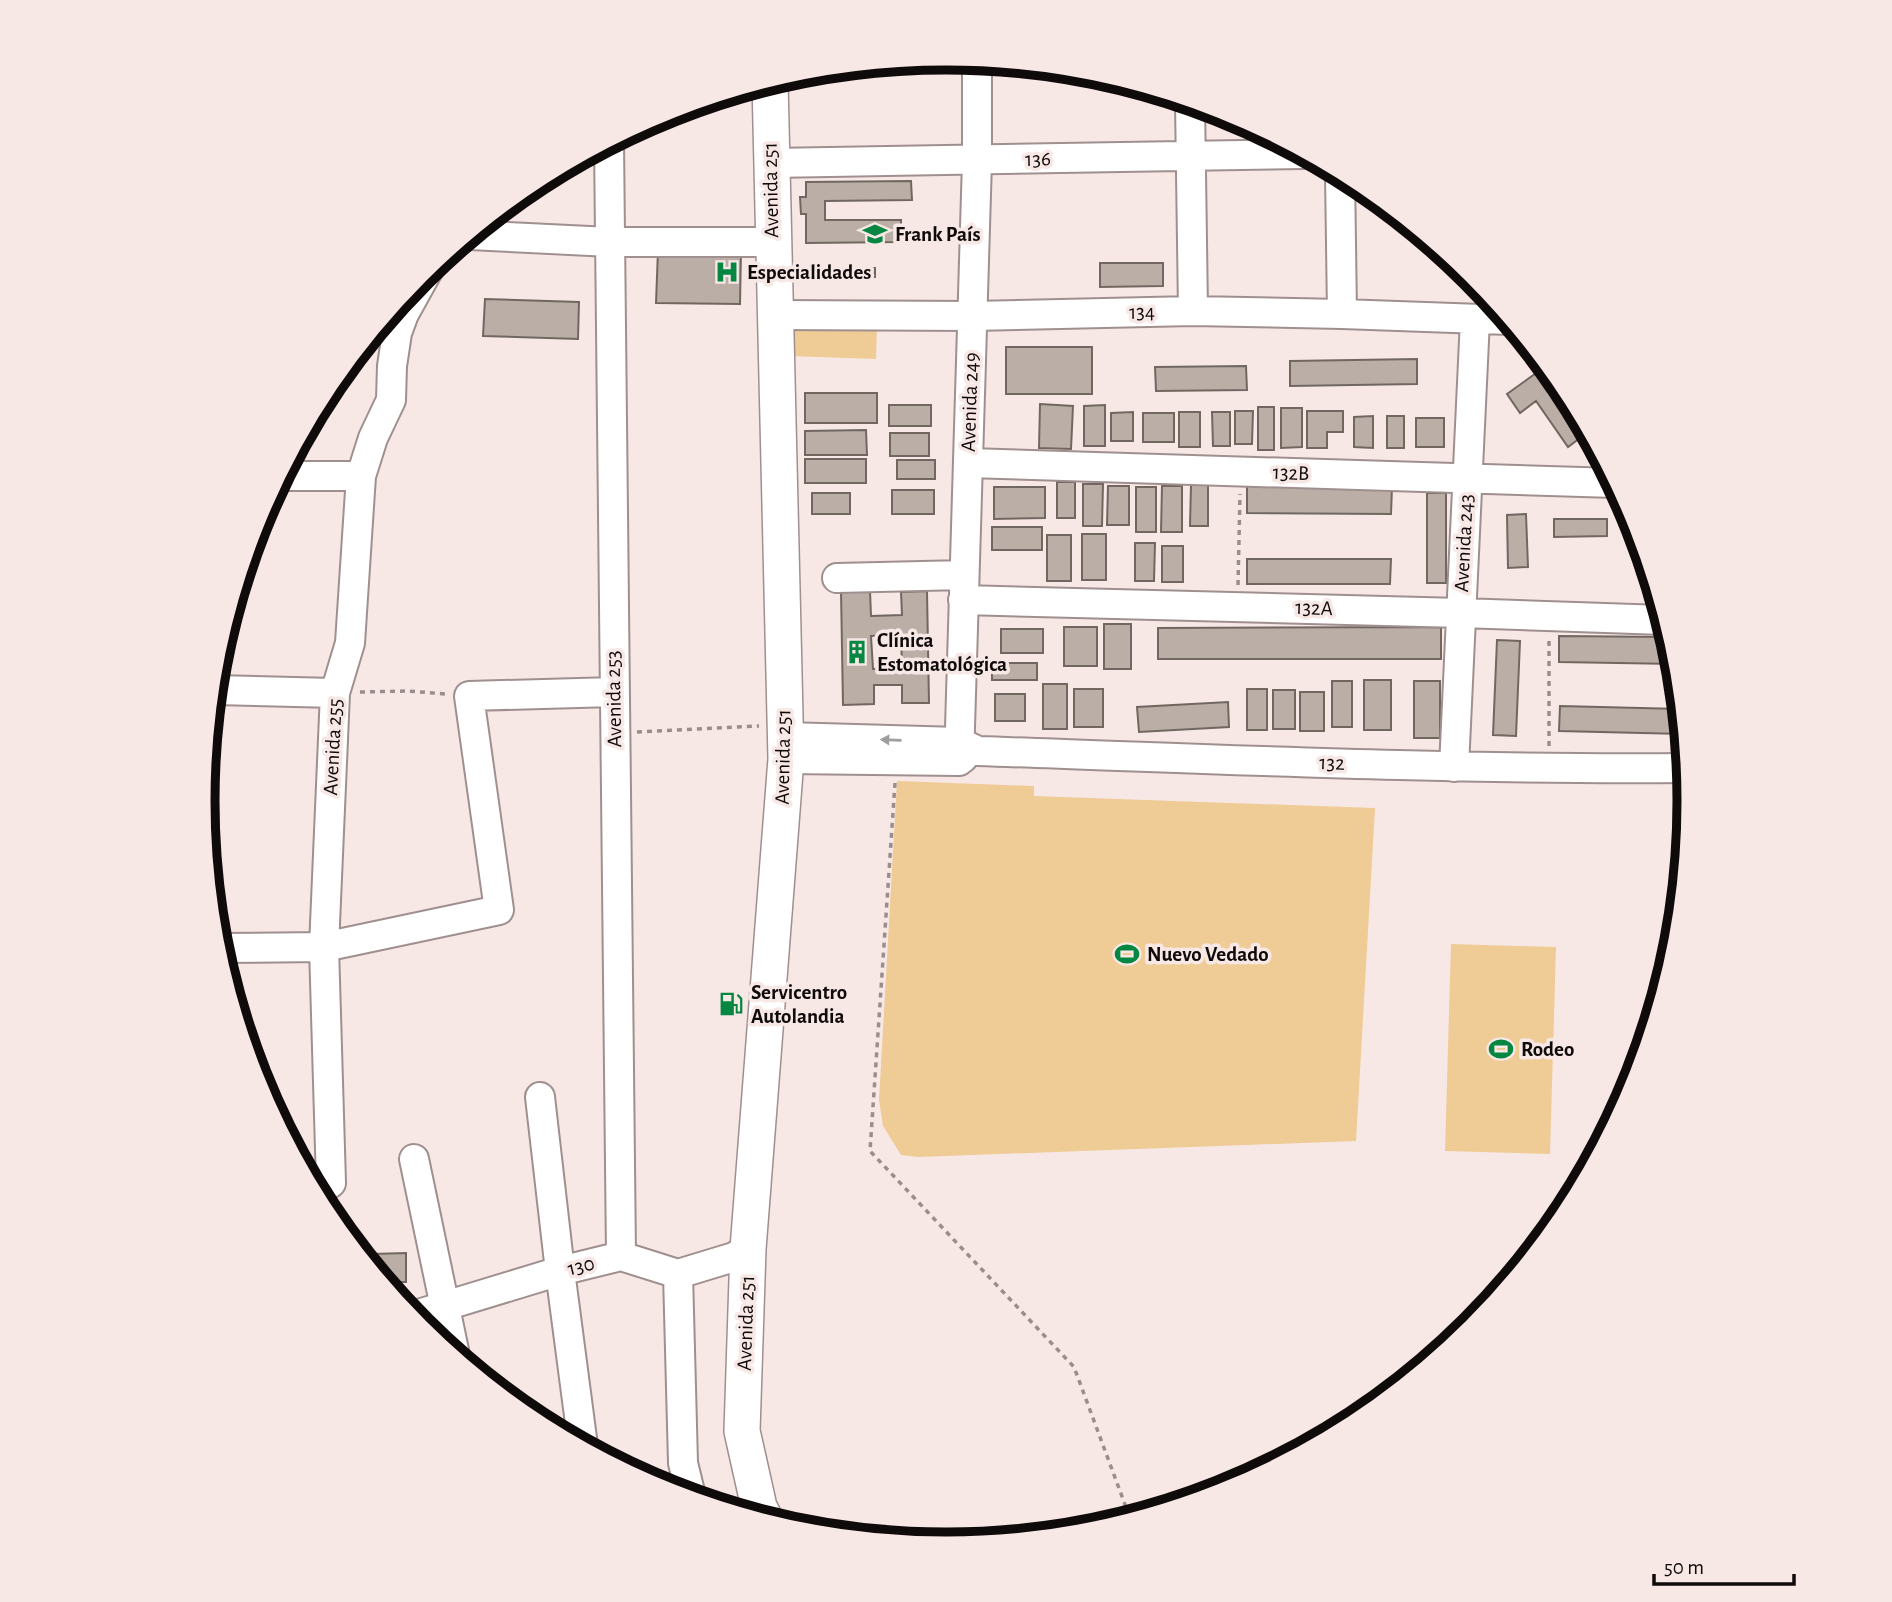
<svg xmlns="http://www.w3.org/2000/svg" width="1892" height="1602" font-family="'Alegreya Sans',sans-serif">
  <rect width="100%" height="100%" fill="#f7e8e6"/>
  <path fill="#efcb96" d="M877,326L876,359L789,356L788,340L793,329Z
    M897,781L1034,786V796L1375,808L1356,1141L918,1157L901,1155L883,1126L879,1100Z
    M1451,944L1556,947L1550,1154L1445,1151Z"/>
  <path fill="#baaea7" stroke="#726760" stroke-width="2" fill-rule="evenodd" d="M911,181L912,200L825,201V220H901V242L806,243V214H801L800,197H806V182Z
    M658,250L741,251L740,304L656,303Z
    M1100,263H1163V286L1100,287Z
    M804,268H875V277L804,278Z
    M485,299L579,302L578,339L483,336Z
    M1006,347H1092V394H1006Z
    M1417,359V384L1290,386V361Z
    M1246,366L1247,390L1156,391L1155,367Z
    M1546,366L1564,388L1588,432L1568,447L1536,401L1520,413L1507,394Z
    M805,393H877V423H805Z
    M1040,404L1073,406L1071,449L1039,448Z
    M889,405H931V426H889Z
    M1105,405V446H1084V406Z
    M1258,407H1274V450H1258Z
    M1281,408H1302V447L1281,448Z
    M1235,411H1253L1252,444H1235Z
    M1307,411H1343V432H1327V448H1307Z
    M1133,412V441H1111V413Z
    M1179,412H1200V447H1179Z
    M1212,412H1230V446H1213Z
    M1143,413H1174V442H1143Z
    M1373,416V448L1354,447V417Z
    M1387,416H1404V448H1387Z
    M1416,418H1444V447H1416Z
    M866,430L867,455H805V431Z
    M890,433H929V456H890Z
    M805,459H866V483H805Z
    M897,460H935V479H897Z
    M1057,482H1075V518H1057Z
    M1083,484H1103L1102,526H1083Z
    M1191,485H1208V526H1190Z
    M1247,485L1392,487L1391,514L1247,513Z
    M1108,486H1129V525H1107Z
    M1162,486H1182V532H1161Z
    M994,487H1045V518L994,519Z
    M1136,487H1156V532H1136Z
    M892,490H934V514H892Z
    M812,493H850V514H812Z
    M1427,493H1446V583H1427Z
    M1526,514L1528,567L1508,568L1507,515Z
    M1554,519H1607V536L1554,537Z
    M992,527H1042V550H992Z
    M1636,527L1650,573L1637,574Z
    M1082,534H1106V580H1082Z
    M1047,535H1071V581H1047Z
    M1135,543H1155L1154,581H1135Z
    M1162,546H1183V582H1162Z
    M1247,559H1391L1390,584H1247Z
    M841,591H870L871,616L902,615L901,592L927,591L929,703H902V685H874V704L843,705ZM901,635L902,668L873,669L871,636Z
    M1104,624H1131V669H1104Z
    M1064,627H1097V666H1064Z
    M1441,627V659H1158V628Z
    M1001,629H1043V653H1001Z
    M1559,636L1669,637L1676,664L1559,662Z
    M1497,640L1520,641L1516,736L1493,735Z
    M992,663H1037V680H992Z
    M1364,680H1391V730H1364Z
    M1332,681H1352V727H1332Z
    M1414,681H1440V738H1414Z
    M1043,684H1067V729H1043Z
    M1074,689H1103V727H1074Z
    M1247,689H1267V730H1247Z
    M1273,690H1295V729H1273Z
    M1300,692H1324V731H1300Z
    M995,694H1025V721H995Z
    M1228,702L1229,727L1139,732L1137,707Z
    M1560,706L1680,709L1683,734L1559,731Z
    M406,1253V1282H391V1291L372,1267V1254Z"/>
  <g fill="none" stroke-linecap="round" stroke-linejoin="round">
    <g stroke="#9f908f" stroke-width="32">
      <path id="minor" d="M1190,102L1193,311
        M609,142L621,1256
        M771,163L1305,154
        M1340,173L1342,314
        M470,235L610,242H772
        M775,315L973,316L1193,311L1342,314L1509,320
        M968,463L1615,483
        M281,476H361
        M837,578L964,575
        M963,600L1461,613L1664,620
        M214,690L335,693
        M786,737L959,742L978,751C1214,759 1450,770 1686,768
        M786,759L959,761L963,758
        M959,761L977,161V61
        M1454,767L1475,319
        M218,948L324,947L499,910L469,696L614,692
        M540,1097L560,1271L583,1446
        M414,1159L455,1355
        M312,1185L331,1183L324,947L335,693L350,643L361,476L373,438L391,400L392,366L397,333L404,314L430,267
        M678,1274L683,1463L691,1496
        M412,1316L560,1271L621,1256L678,1274L734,1257L748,1249"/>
    </g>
    <g stroke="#9f908f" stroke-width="38">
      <path id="major" d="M765,1519L759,1507L742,1431L748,1249L786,759L770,82"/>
    </g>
    <path stroke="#998e8d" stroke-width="3.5" stroke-dasharray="5 5" stroke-linecap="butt" d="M1238,585L1240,494
      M360,692L408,691L446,694
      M637,732L759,726
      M1549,746V639
      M895,783L870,1151L1074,1367L1130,1518"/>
    <use href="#minor" stroke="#fff" stroke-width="28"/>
    <use href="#major" stroke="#fff" stroke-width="35"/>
  </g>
  <defs><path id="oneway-solid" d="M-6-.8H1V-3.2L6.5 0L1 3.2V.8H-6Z" transform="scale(1.75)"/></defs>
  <use fill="#9f9d9d" href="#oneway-solid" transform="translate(891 740) rotate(-178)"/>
  <defs>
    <g id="school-bare" transform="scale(1.89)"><path d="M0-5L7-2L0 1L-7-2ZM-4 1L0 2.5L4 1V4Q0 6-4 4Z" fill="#058641" stroke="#f7e8e6" stroke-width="2.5" paint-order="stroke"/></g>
    <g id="hospital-bare" transform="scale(1.89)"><path d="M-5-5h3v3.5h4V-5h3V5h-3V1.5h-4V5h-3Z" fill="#058641" stroke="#f7e8e6" stroke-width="2.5" paint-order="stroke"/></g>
    <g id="building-bare" transform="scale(1.89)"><path d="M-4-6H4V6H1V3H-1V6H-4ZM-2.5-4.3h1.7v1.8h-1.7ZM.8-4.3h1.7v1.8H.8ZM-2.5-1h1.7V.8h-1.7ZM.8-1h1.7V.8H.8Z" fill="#058641" stroke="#f7e8e6" stroke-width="2.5" paint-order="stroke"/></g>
    <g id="stadium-bare" transform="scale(1.89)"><path d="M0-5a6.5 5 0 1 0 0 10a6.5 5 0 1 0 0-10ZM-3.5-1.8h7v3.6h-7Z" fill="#058641" stroke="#f7e8e6" stroke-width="2.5" paint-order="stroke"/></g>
    <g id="fuel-bare" transform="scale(1.89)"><path d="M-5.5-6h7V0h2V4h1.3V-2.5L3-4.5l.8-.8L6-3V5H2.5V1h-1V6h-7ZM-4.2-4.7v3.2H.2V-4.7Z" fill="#058641" stroke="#f7e8e6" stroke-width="2.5" paint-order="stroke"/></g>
  </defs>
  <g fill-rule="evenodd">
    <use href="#school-bare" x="875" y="234"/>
    <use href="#hospital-bare" x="727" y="272"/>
    <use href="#building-bare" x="857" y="652"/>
    <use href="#stadium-bare" x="1127" y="954"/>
    <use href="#fuel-bare" x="731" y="1004"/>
    <use href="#stadium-bare" x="1501" y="1049"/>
  </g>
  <g text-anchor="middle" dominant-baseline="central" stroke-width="7" stroke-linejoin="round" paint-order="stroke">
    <g font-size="21" fill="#100b0b" stroke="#f7e8e6">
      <text transform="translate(1038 159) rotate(-2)">136</text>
      <text transform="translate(771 190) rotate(-91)">Avenida 251</text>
      <text transform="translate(1142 312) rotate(-1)">134</text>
      <text transform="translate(970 402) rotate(-88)">Avenida 249</text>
      <text transform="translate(1291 473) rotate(2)">132B</text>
      <text transform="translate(1464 543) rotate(-87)">Avenida 243</text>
      <text transform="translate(1314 608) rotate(2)">132A</text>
      <text transform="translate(614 699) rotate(-91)">Avenida 253</text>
      <text transform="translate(333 747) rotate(-87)">Avenida 255</text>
      <text transform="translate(783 757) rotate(-89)">Avenida 251</text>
      <text transform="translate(1332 763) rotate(2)">132</text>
      <text transform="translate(581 1266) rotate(-14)">130</text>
      <text transform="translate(746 1323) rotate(-88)">Avenida 251</text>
    </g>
    <g font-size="21" font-weight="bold" fill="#100b0b" stroke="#f7e8e6" text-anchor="start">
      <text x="895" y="234">Frank País</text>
      <text x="747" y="272">Especialidades</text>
      <text x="877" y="640">Clínica<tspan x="877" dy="24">Estomatológica</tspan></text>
      <text x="1147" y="954">Nuevo Vedado</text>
      <text x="751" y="992">Servicentro<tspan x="751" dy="24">Autolandia</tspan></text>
      <text x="1521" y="1049">Rodeo</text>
    </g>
  </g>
  <path d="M0 0H1892V1602H0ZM215 801a731 731 0 1 1 1462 0a731 731 0 1 1-1462 0Z" fill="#f7e8e6" fill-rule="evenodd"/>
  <path fill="none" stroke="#100b0b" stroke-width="9" d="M215 801a731 731 0 1 1 1462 0a731 731 0 1 1-1462 0Z"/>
  <path d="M1654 1574v10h140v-10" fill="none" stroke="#100b0b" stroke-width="3.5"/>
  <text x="1664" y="1574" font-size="21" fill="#100b0b" stroke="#f7e8e6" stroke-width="5" paint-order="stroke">50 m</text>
</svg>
